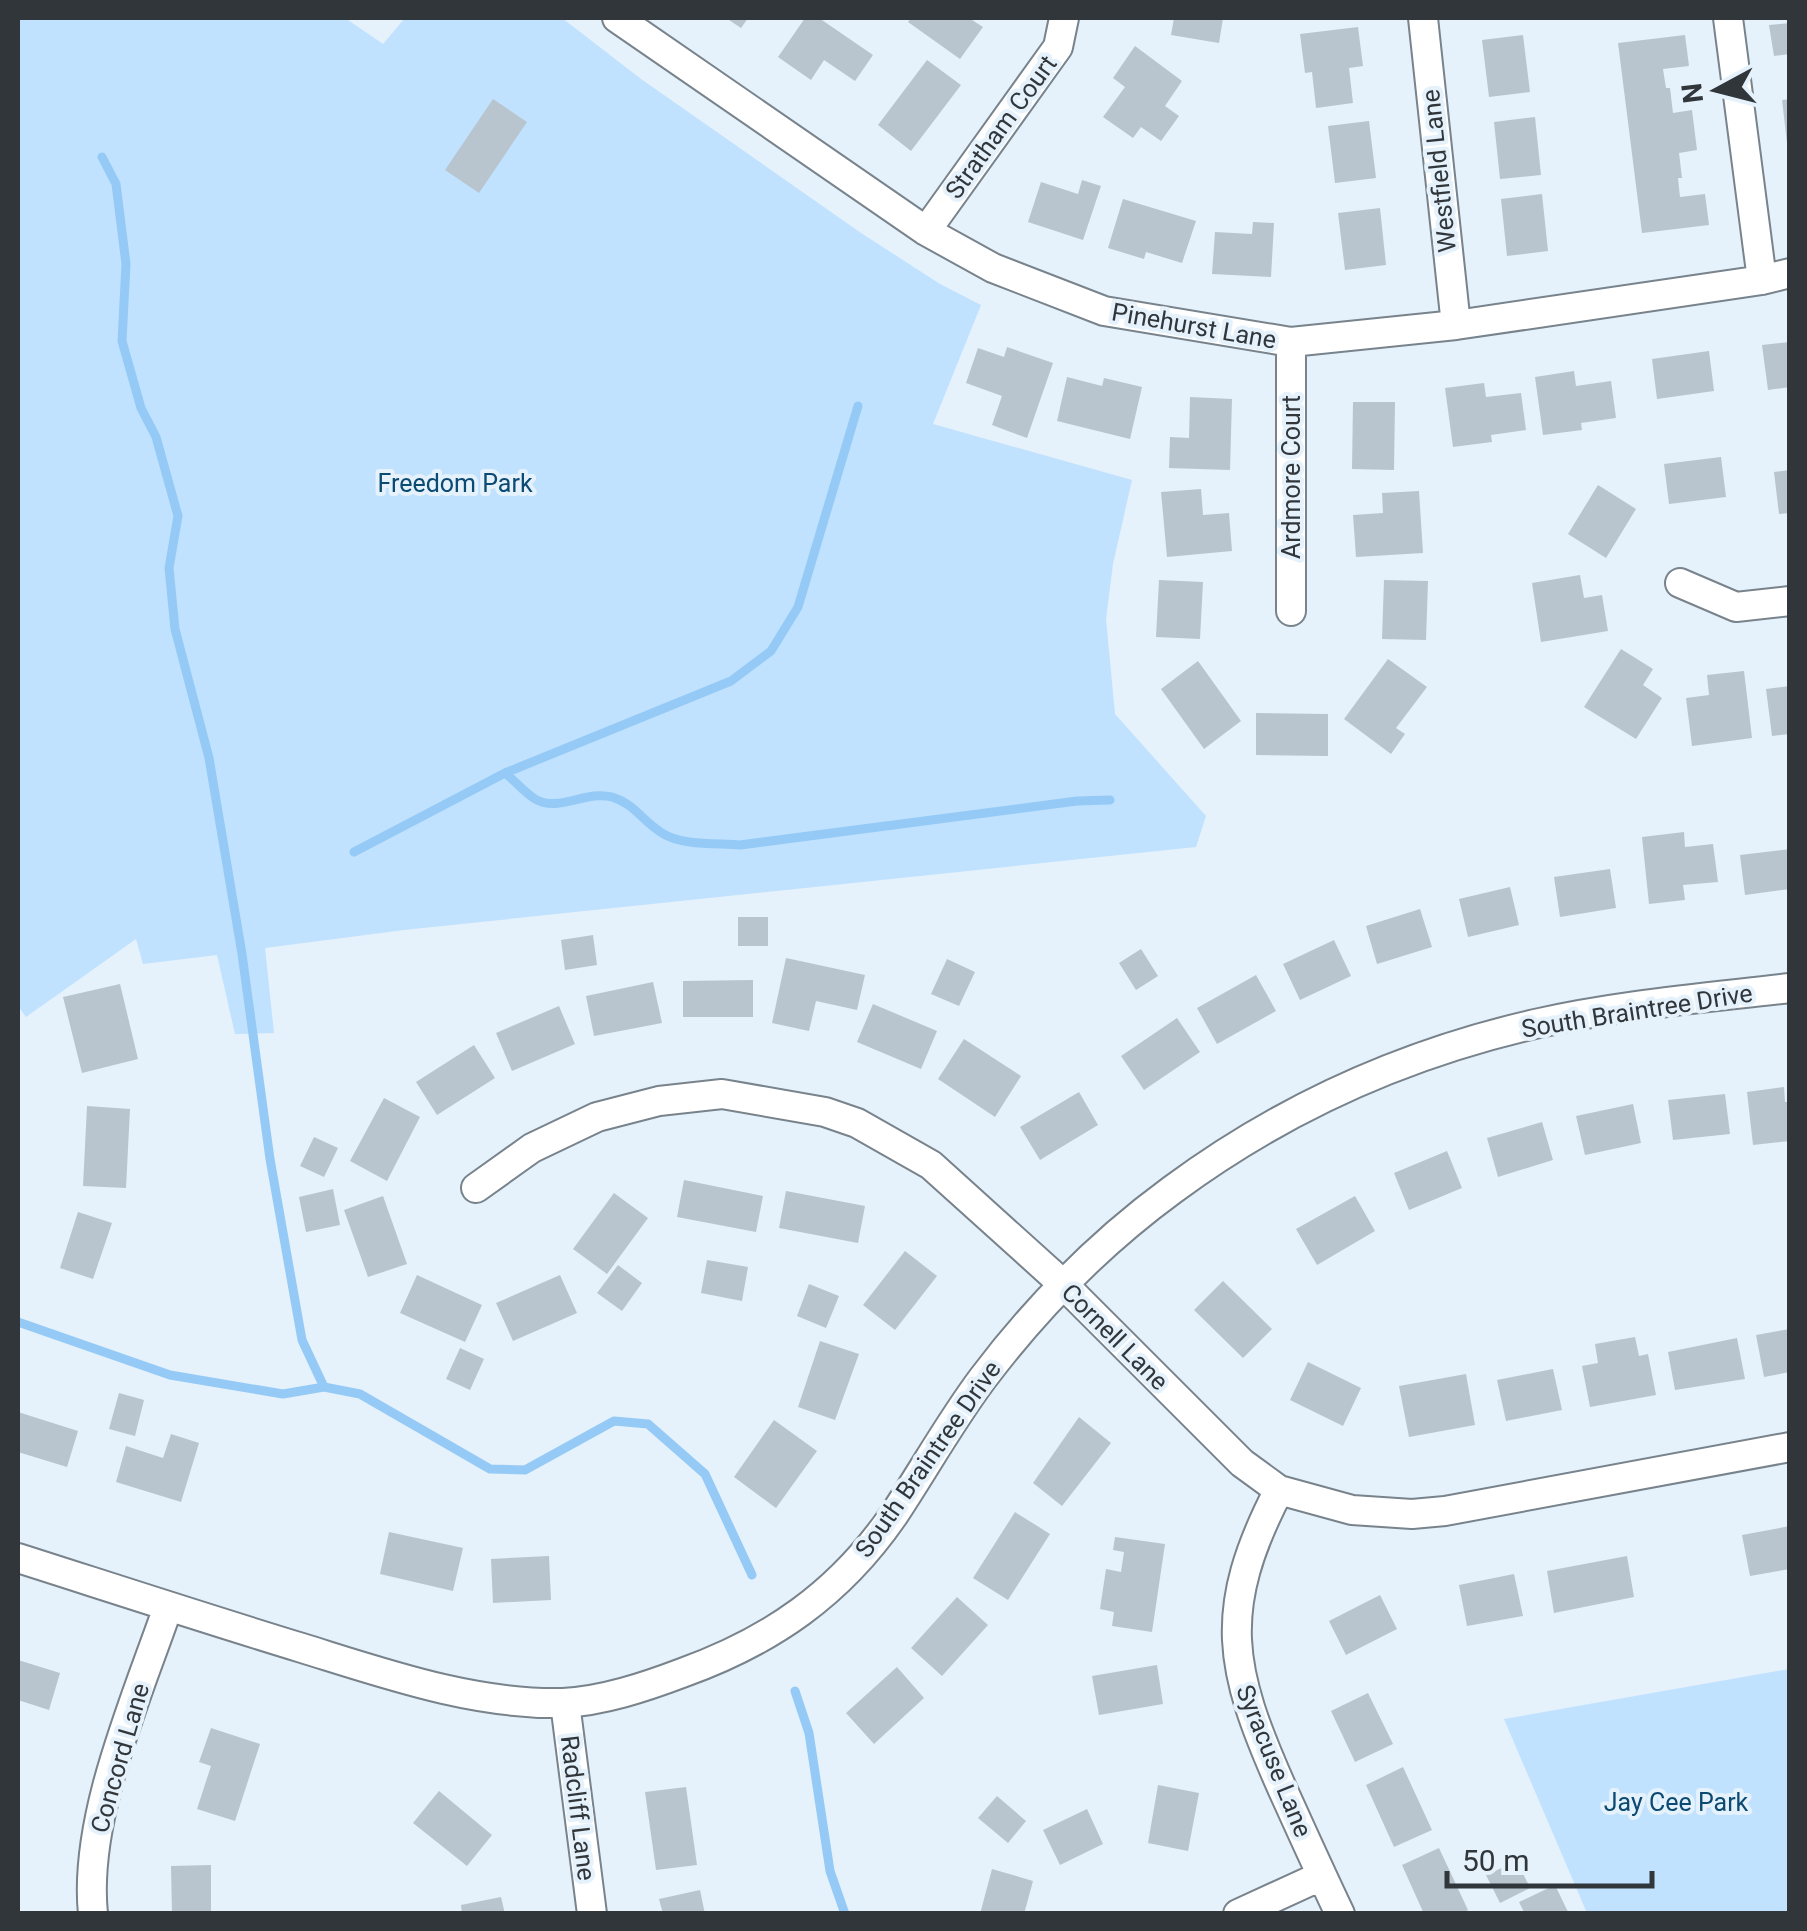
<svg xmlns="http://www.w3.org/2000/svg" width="1807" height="1931" font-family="Roboto,sans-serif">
  <rect width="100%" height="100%" fill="#e5f1fb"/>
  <path fill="#c0e2fe" d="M18,18H345L383,44L405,18H562L641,79L861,233L940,284L981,305L933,424L1132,480L1113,564L1106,619L1115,714L1206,816L1196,847L404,930L265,948L274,1033L235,1034L217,955L143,964L136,939L26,1017L18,1006Z
    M1789,1669V1913H1587L1504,1719Z"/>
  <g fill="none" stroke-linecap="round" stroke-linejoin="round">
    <path stroke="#95caf6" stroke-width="9" d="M102,157L116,184L126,264L122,341L141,408L156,437L178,516L169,568L175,629L209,758L242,954L270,1159L302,1340L324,1387
      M505,773C514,780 525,793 535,799C559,813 586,790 612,797C635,804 642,821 662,833C682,846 717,843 740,845L1077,801L1110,800
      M354,852L505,773L731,681L771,651L798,607L858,406
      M18,1322L170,1375L283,1394L324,1387L360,1394L490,1469L525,1470L614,1421L648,1424L705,1474L752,1575
      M795,1691L809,1733L830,1871L845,1914"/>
  </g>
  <path fill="#b9c5ce" d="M726,18H748L741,28Z
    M805,18H819L873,55L855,81L824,60L811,80L778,57Z
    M911,18H969L983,27L960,59L908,22Z
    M1174,18H1223L1219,43L1171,35Z
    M1790,23V54L1774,56L1769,25Z
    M1358,27L1363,66L1349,68L1353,103L1316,108L1312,72L1305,73L1300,34Z
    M1523,35L1530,92L1489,97L1482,40Z
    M1685,35L1689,66L1663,69L1666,88H1670L1673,113L1692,110L1697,150L1679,153L1682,178H1678L1680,197L1705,194L1709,225L1642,233L1618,43Z
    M1135,46L1182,81L1165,106L1179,116L1161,141L1141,127L1133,138L1103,117L1125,87L1113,78Z
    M927,60L961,85L911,151L878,125Z
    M493,99L527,122L479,193L445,170Z
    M1790,99V143H1787L1782,100Z
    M1535,117L1541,175L1500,179L1494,122Z
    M1369,121L1376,178L1335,183L1328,126Z
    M1082,180L1101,186L1083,240L1028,222L1041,182L1078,194Z
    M1542,194L1548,251L1507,256L1501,199Z
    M1123,199L1196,221L1182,263L1146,252L1144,259L1108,248Z
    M1380,208L1386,265L1345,270L1338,213Z
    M1253,222L1274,223L1271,277L1212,274L1215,232L1252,234Z
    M1790,342V387L1768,390L1762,345Z
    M1007,347L1053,363L1027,438L992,425L1002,396L966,383L978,348L1004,357Z
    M1709,351L1714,391L1657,399L1652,359Z
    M1574,371L1576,386L1611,381L1616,418L1581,423L1582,430L1543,435L1535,377Z
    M1067,377L1102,386L1104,378L1142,387L1130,439L1057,421Z
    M1484,383L1486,397L1521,393L1526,430L1491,435L1492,442L1453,447L1445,388Z
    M1190,397L1232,399L1230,470L1169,468L1170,437L1189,438Z
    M1353,402H1395L1394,470L1352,469Z
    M1721,457L1726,497L1669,504L1664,464Z
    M1790,470V513L1779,514L1774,472Z
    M1598,485L1636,509L1606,558L1568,534Z
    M1201,489L1203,515L1229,513L1232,551L1167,557L1161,492Z
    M1419,491L1423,553L1356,557L1353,515L1383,513L1382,493Z
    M1580,575L1584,598L1602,595L1608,631L1541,642L1532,583Z
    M1159,580L1203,582L1200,639L1156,637Z
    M1384,580L1428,581L1426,640L1382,639Z
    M1621,649L1653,669L1643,685L1662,698L1636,739L1584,707Z
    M1388,659L1427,687L1396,728L1405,734L1391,754L1344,719Z
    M1198,661L1241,721L1204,749L1161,689Z
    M1744,671L1752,738L1692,746L1686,698L1709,695L1707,675Z
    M1790,686V734L1772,736L1766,689Z
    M1256,713L1328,714V756L1256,755Z
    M1684,832L1685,847L1713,844L1718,882L1683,885L1685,900L1649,904L1642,837Z
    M1790,849V889L1745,895L1740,855Z
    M1610,869L1616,908L1560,917L1554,877Z
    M1510,887L1519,925L1468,937L1459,899Z
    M1420,909L1432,947L1377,964L1366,926Z
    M738,917H768V946H738Z
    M593,935L597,965L565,970L561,940Z
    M1334,940L1351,976L1300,1000L1283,964Z
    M1141,949L1158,976L1136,990L1119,963Z
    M786,958L865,975L857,1010L816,1001L809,1031L772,1023Z
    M947,959L975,972L959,1006L931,994Z
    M1256,975L1276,1011L1217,1044L1197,1008Z
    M753,980V1017H683V981Z
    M653,982L662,1023L594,1036L586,996Z
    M120,984L138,1059L82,1073L63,997Z
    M873,1004L937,1031L921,1069L857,1042Z
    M559,1006L575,1044L512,1071L496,1033Z
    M1177,1018L1200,1052L1144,1090L1121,1056Z
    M964,1039L1021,1076L995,1117L938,1079Z
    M474,1045L495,1078L437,1115L416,1082Z
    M1784,1087L1785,1102H1790V1141L1753,1145L1747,1092Z
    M1079,1092L1098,1125L1040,1160L1020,1127Z
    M1725,1094L1730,1134L1673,1140L1668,1100Z
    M384,1098L420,1117L387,1181L350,1161Z
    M1633,1104L1641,1143L1585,1155L1576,1116Z
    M87,1106L130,1109L126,1188L83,1186Z
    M1542,1122L1553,1160L1498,1177L1487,1138Z
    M314,1137L338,1148L324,1177L300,1166Z
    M1447,1151L1462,1188L1409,1210L1394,1173Z
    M684,1180L763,1196L756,1232L677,1217Z
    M333,1189L340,1225L306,1232L299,1197Z
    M786,1191L865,1206L858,1243L779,1228Z
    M614,1193L648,1218L607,1274L573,1249Z
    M383,1196L407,1264L368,1277L344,1210Z
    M1355,1196L1375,1231L1317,1265L1296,1229Z
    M78,1212L112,1223L93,1279L60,1268Z
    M905,1251L937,1276L895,1330L863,1305Z
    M707,1260L748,1267L742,1301L701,1293Z
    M618,1265L642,1283L622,1311L597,1293Z
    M417,1275L482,1305L465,1342L400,1313Z
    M560,1275L577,1313L513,1341L496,1303Z
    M1223,1281L1272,1329L1243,1358L1194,1310Z
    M809,1284L839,1296L826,1328L797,1316Z
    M1790,1329V1372L1764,1377L1756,1335Z
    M1635,1337L1639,1356L1648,1354L1656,1395L1590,1407L1582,1366L1598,1363L1595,1344Z
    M1737,1338L1745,1379L1675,1390L1668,1352Z
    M820,1341L859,1354L835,1420L798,1407Z
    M460,1348L484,1359L470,1390L446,1379Z
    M1308,1362L1361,1388L1343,1426L1290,1400Z
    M1553,1369L1562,1410L1506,1421L1497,1380Z
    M1466,1374L1475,1425L1409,1437L1399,1386Z
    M119,1393L144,1400L135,1436L109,1429Z
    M18,1412L78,1431L67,1467L18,1452Z
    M1079,1417L1111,1443L1062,1506L1033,1483Z
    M774,1420L817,1451L776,1508L734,1477Z
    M171,1434L199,1443L181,1502L116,1482L126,1446L163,1458Z
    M1015,1512L1050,1534L1008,1600L973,1578Z
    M1790,1526V1569L1750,1576L1742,1535Z
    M389,1532L463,1548L453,1591L380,1574Z
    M1115,1537L1165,1544L1152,1632L1112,1626L1114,1612L1100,1609L1106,1569L1121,1572L1124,1552L1113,1550Z
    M549,1556L551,1600L493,1603L491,1559Z
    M1627,1556L1634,1597L1554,1613L1547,1571Z
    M1514,1574L1523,1616L1467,1626L1459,1585Z
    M1380,1595L1397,1629L1346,1655L1329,1621Z
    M957,1597L988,1625L942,1676L911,1648Z
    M18,1660L60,1673L49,1710L18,1700Z
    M1157,1665L1163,1704L1099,1715L1092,1676Z
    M897,1667L924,1698L874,1744L846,1713Z
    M1368,1693L1393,1744L1355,1762L1331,1711Z
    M211,1728L260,1744L235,1821L197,1809L211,1766L199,1762Z
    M1403,1767L1432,1830L1394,1847L1366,1785Z
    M1158,1785L1199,1793L1188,1851L1148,1843Z
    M686,1787L697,1865L656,1870L645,1792Z
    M439,1791L492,1835L467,1866L413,1823Z
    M997,1796L1026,1821L1008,1843L978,1818Z
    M1087,1809L1103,1844L1060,1865L1043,1830Z
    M1439,1848L1468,1910L1462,1914H1424L1402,1865Z
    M1517,1861L1530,1888L1500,1903L1486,1875Z
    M211,1865V1914H172L171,1866Z
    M992,1869L1033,1881L1024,1914H980Z
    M1555,1885L1569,1914H1525L1519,1902Z
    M700,1890L705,1914H663L659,1899Z
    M501,1897L505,1914H462L461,1905Z"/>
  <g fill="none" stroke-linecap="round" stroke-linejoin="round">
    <g stroke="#78838c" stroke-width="32">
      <path id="minor" d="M617,18L926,231L993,268L1104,311L1291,342L1456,325L1762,280L1790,273
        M1423,18L1456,325
        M1728,18L1762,280
        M926,231L1058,47L1064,18
        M1291,342V611
        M1680,583L1736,607L1790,601
        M476,1188L532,1148L597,1117L659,1101L722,1094L825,1112L857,1123L931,1165L1064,1285L1242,1463L1279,1490L1352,1510L1412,1514L1445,1511L1790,1447
        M1279,1490C1216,1611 1229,1669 1282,1788C1301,1830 1320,1872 1340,1914
        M18,1558C112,1588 207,1619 302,1648C386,1674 474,1705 563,1703C603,1701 645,1687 682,1673C771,1641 839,1594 893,1516C923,1471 950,1422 983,1378C1036,1308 1101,1242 1172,1190C1280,1110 1404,1054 1535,1024C1618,1005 1705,998 1790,988
        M565,1703L592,1914
        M93,1914C83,1818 137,1697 168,1607
        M1238,1914L1321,1876"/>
    </g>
    <use href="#minor" stroke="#fff" stroke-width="28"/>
  </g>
  <g text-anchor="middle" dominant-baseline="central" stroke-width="8" stroke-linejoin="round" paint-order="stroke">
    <g font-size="25" fill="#31363a" stroke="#e5f1fb">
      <text transform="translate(1001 127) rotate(-54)">Stratham Court</text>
      <text transform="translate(1439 171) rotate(-96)">Westfield Lane</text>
      <text transform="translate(1194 326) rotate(10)">Pinehurst Lane</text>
      <text transform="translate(1291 477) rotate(-90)">Ardmore Court</text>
      <text transform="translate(1637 1011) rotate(-9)">South Braintree Drive</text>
      <text transform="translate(1115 1337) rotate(45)">Cornell Lane</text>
      <text transform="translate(928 1459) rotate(-55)">South Braintree Drive</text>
      <text transform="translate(120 1758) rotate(-74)">Concord Lane</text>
      <text transform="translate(1274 1761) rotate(68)">Syracuse Lane</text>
      <text transform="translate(578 1808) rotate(83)">Radcliff Lane</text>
    </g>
    <g font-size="25" fill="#0b4a73" stroke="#e5f1fb">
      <text x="455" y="483">Freedom Park</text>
      <text x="1676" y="1802">Jay Cee Park</text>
    </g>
  </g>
  <rect width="1807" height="1931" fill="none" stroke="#31363a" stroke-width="40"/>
  <g transform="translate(1717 90) rotate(263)" stroke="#e5f1fb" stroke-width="8" paint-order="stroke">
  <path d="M0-8L18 38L0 25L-18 38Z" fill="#31363a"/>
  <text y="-15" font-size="28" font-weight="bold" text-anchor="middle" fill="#31363a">N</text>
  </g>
  <path d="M1447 1871v15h205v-15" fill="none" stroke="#31363a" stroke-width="5"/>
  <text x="1462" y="1871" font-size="30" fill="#31363a" stroke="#e5f1fb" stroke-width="8" paint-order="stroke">50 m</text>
</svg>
